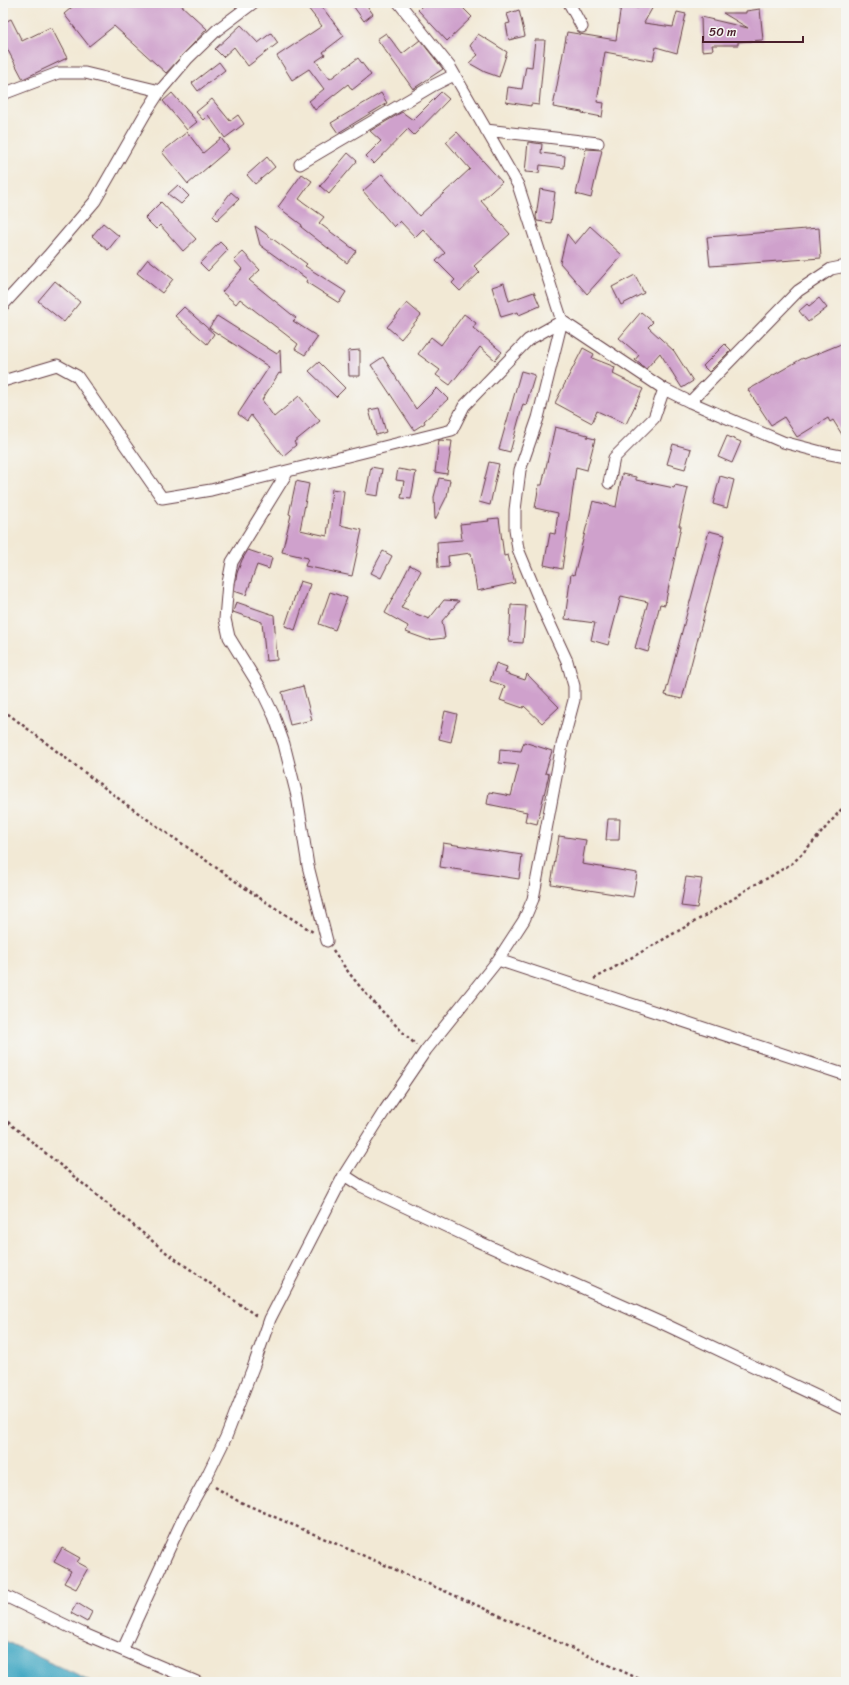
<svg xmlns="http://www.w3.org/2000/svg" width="849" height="1685" font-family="Sriracha,sans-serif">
  <rect width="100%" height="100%" fill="#f6f6f2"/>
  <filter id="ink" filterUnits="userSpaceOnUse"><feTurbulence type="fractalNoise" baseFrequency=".025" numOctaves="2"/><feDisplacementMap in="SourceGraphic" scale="8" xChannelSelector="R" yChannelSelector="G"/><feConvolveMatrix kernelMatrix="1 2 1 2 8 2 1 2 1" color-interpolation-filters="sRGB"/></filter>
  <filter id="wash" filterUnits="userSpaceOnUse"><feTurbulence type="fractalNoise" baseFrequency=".012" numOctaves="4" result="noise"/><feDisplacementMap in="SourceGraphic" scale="16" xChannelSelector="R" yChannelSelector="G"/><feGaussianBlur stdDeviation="0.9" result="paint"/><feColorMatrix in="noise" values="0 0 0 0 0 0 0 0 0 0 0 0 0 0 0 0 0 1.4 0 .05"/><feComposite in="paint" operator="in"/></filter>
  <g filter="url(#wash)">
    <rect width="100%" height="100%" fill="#f2e9d5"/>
    <path fill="#46aac5" stroke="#486478" d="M3,1640L91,1682H3Z"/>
    <g id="blocks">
      <path fill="#cfa1cc" d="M77,3H179L207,29L166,73L114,26L89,46L64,14Z
        M304,3H319L344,36L323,52L325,55L316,61L330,79L358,58L371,75L352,90L348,84L315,110L309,101L324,89L309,69L292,80L277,56L322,26Z
        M351,3H365L373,14L364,21Z
        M425,3H458L472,17L447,41L418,10Z
        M640,3H655L644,23L673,27L677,12L686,14L677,53L656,47L653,61L605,52L597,102L604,103L602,117L582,113V112L553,107L567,32L616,40L621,5L638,8Z
        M760,9L763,40L738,42V45H712L713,50L702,51L701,17L748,28L723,13H746V11Z
        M519,10L525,36L509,40L506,24L510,23L507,14Z
        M11,19L22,41L51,27L67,58L23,79L3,41V23Z
        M241,25L258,43L271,33L278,43L248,66L234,47L223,57L215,49Z
        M386,33L402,54L420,40L443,69L413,89L377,39Z
        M478,34L507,52L499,77L485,72L469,63L478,55L470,46Z
        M535,40H545L539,105L531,104V106L506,102L508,87L522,89L526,66L532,67Z
        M219,62L225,70L198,91L192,83Z
        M441,92L449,99L414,135L408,129L374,164L366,156L381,141L370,131L402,112L413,120Z
        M172,93L197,122L187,130L163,101Z
        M381,93L387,103L338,133L331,123Z
        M212,99L230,121L238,115L244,124L225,138L208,115L203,120L196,112Z
        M187,132L203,153L221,138L229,149L188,184L162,152Z
        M457,132L502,182L481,201L510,234L474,266L480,272L460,291L452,283L455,280L436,261L445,253L423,229L415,237L400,221L394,227L363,191L382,174L419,216L470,169L446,142Z
        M528,142L542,144L541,153L565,156L564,168L540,165L539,173L525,172Z
        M586,149L602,150L591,198L576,194Z
        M348,153L357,161L329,194L320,186Z
        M267,157L275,167L255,184L247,175Z
        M302,174L312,181L299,199L324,217L319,223L356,251L347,263L301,227L302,225L278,207Z
        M178,185L189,196L181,204L168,194Z
        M540,189L555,192L551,223L537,221L536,217Z
        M231,192L239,199L217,220L213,216Z
        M161,202L196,239L183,251L160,225L156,229L145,218Z
        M103,223L119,236L108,250L92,236Z
        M255,226L307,264L305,266L346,292L339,303L306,282L307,279L260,245Z
        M590,226L622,255L587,294L560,263L567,234L575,244Z
        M819,228L821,258L710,266L707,237Z
        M220,242L228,250L208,271L200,263Z
        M243,252L260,270L249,280L296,318L293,321L318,337L305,355L295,349L298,344L240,299L236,304L222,292L242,269L234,260Z
        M148,259L173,279L162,293L137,273Z
        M635,275L644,293L621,305L612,287Z
        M55,281L80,302L64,322L38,301Z
        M504,283L509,301L534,292L540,306L519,315L518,312L501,317L492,287Z
        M819,298L827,308L808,322L799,311L807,304L809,306Z
        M407,303L421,315L401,339L387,327Z
        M184,307L214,334L207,344L175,316Z
        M641,312L653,322L648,327L674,351L693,381L682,388L660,353L646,369L635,360L639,355L619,338Z
        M464,314L476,323L473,328L502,352L495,360L480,347L450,385L436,375L440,370L418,354L431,337L441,345Z
        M217,316L277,354L280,350L281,374L279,373L262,400L274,417L299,396L320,421L294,442L296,445L283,456L251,415L247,421L238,414L269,367L209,328Z
        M846,342V441L833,420L830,422L828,418L797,437L784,417L771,425L748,390L803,358L804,359Z
        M725,344L731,350L709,372L703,366Z
        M583,348L594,354L592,358L615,367L613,374L643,389L626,424L597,411L592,423L555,403Z
        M360,350V376H349L348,351Z
        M383,357L416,409L437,388L448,399L424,421L425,423L414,430L371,365Z
        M319,362L345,388L336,397L309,371Z
        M521,371L535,375L526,405L523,404L510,452L499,449Z
        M379,408L386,432L376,435L369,410Z
        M555,427L588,435L587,437L595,439L587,470L576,467L562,569L544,565L550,533L555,534L558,513L535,508L539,485H542Z
        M727,436L741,442L732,463L718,457Z
        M439,440L452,441L447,474L435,472Z
        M673,444L691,449L685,469L667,464Z
        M489,462L499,464L490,505L479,502Z
        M371,467L382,469L378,496L366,494Z
        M398,469L416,472L411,499L401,498L404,481L396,480Z
        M622,474L636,477V480L674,488L675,485L688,488L679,526H681L665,605L660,604L648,652L635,648L648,602L621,596L608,645L591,640L595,623L565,619L571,574L574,575L593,501L616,507Z
        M720,476L734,480L727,508L713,504Z
        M439,478L450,480L447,496L435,520L434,497Z
        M296,481L309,484L300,530L327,536L332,489L344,491L340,525L362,530L352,576L305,566L308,558L282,552L291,515L289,514Z
        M499,518L504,556L508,555L515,583L477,591L471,553L448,556L449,567L438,568L437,542L462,540L460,524L489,521L488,519Z
        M709,531L725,535L682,699L665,695Z
        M248,550L272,558L269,569L257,565L246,595L234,591L237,573L242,560Z
        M383,551L392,556L381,578L371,573Z
        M410,565L421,571L401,608L429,619L444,600L459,601L442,621L445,638L428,640L406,632L408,626L385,613Z
        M300,581L310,584L295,630L285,626Z
        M330,592L347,598L335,630L319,624Z
        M236,602L274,615L277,660L266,661L262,622L233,612Z
        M511,605L526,606L523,643L509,642Z
        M496,663L507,667L505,673L525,680L527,674L559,707L542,723L524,706L523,708L500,700L505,686L490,681Z
        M303,686L312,720L290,725L282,692Z
        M445,711L457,714L451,742L439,739Z
        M524,742L552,751L545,773L549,774L537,824L525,821L527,812L487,804L489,792L511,796L519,765L499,763L500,749L521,751Z
        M608,819H620L619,840H606Z
        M559,836L586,840L582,864L637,873L633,897L551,884Z
        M443,843L522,855L519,879L440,867Z
        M686,877L702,879L697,908L681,906Z
        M62,1548L80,1558L77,1562L88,1568L76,1589L64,1583L71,1571L54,1562Z
        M77,1603L92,1612L87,1622L71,1613Z"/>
    </g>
  </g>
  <g filter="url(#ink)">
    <use href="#blocks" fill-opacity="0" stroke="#633d44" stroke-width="1"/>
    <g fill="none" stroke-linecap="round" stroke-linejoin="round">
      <g stroke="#633d44" stroke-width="13">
        <path id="minor" d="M399,3L450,67L518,185L562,321L664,389L690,402L783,442L825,453L846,457
          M569,3L582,27
          M3,94L58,73H85L160,91
          M486,130L598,143
          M300,164L434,85L454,75
          M3,305L48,256L95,201L145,114L160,91L188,58L217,30L253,3
          M3,381L57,365L77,376L162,498L211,490L452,430L464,406L528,340L562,321
          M690,402L798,291L831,269L846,266
          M288,471L232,562L228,583L225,619L229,637L261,689L274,716L284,744L297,796L308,866L327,941
          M609,483L614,458L654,418L664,389
          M498,960L846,1075
          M344,1175L361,1186L477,1241L664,1324L846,1410
          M3,1595L82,1633L197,1682
          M123,1649L181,1523L206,1478L226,1437L254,1365L270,1319L344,1175L385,1110L426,1050L498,960L524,920L533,899L562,745L574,700V686L567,661L543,609L518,549L515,529V510L520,470L538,418L562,321"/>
      </g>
      <path stroke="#633d44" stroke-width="2.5" stroke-dasharray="3 3" stroke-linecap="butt" d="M3,710L127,805L258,897L313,932
        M333,950C356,986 385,1015 416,1045
        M594,979L708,914L736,897L752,886L768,878L794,862L815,840L846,804
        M3,1118L167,1253L258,1317
        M215,1487L238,1501L472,1603L646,1682"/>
      <use href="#minor" stroke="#fff" stroke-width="11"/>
    </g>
  </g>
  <rect width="849" height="1685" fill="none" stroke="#f6f6f2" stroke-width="16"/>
  <path d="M703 36v6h100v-6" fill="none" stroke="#4a1f2b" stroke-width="2"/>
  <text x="709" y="36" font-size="12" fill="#4a1f2b" stroke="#f6f6f2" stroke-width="3" paint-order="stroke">50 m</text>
</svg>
